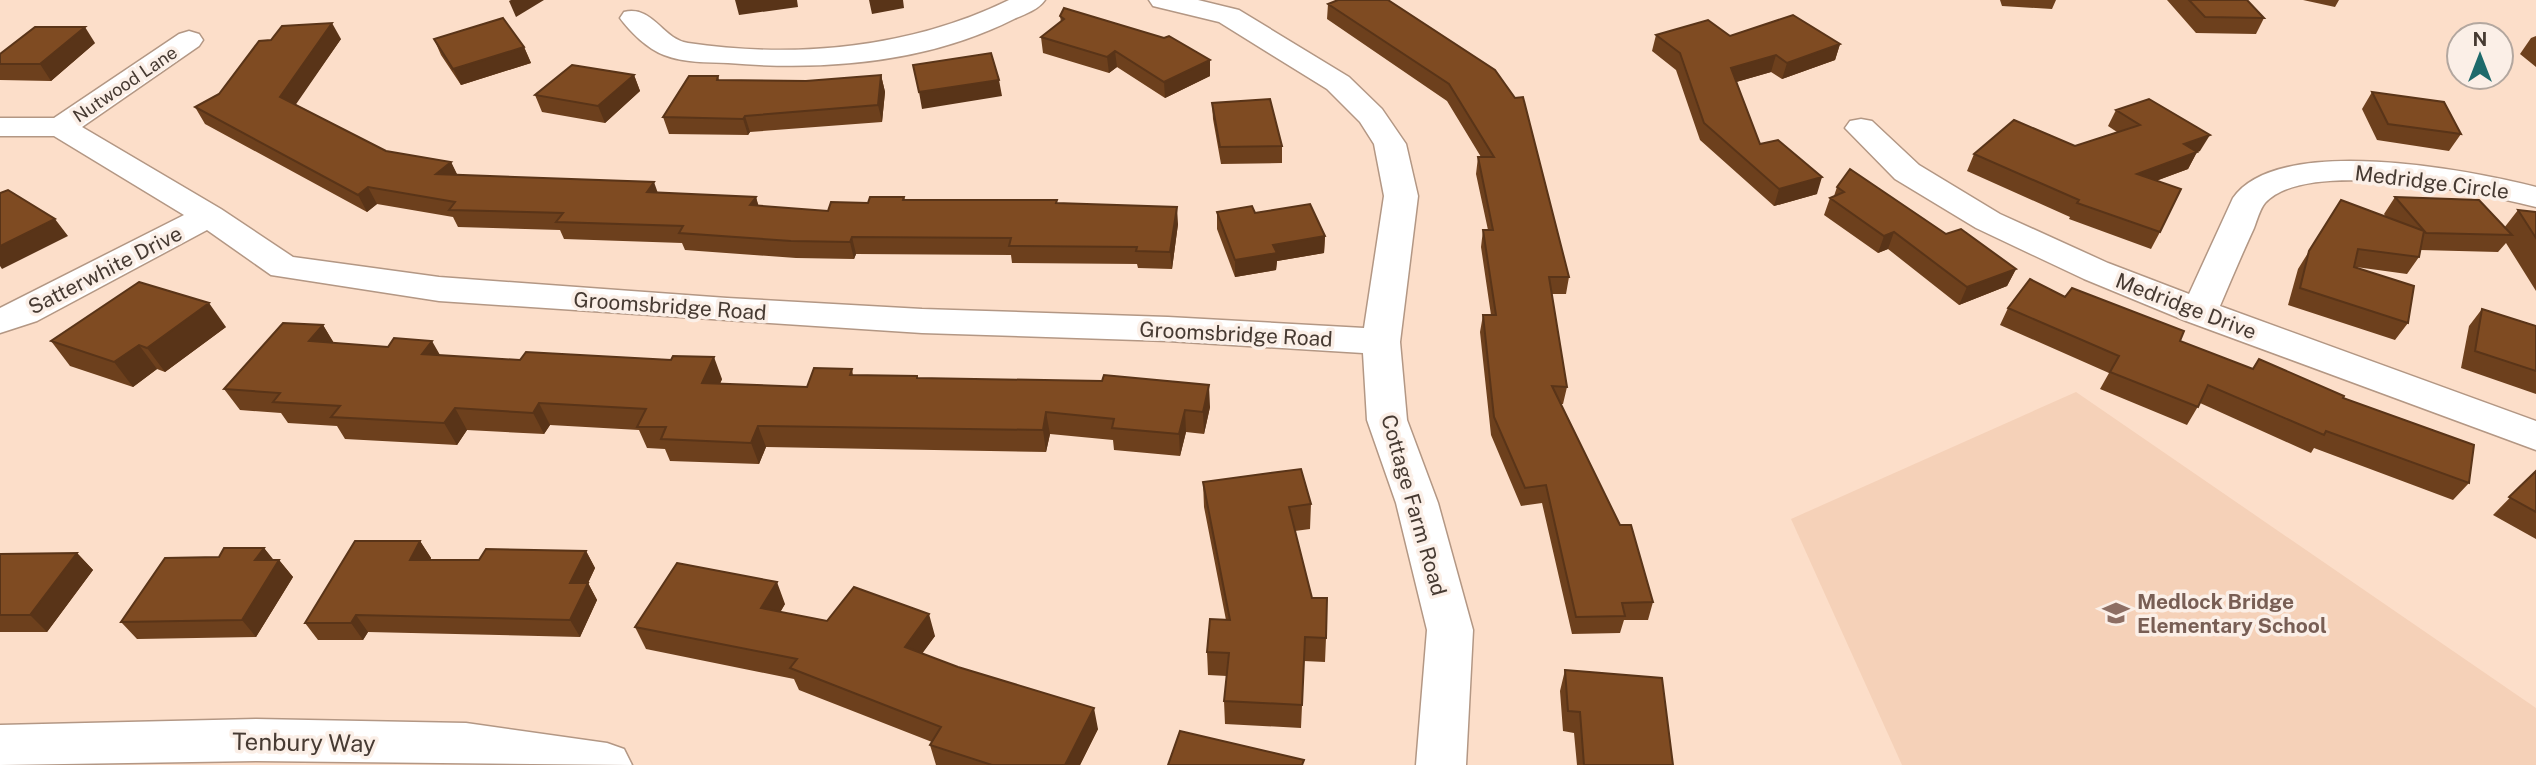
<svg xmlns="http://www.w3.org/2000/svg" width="2536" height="765" font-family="'Public Sans',sans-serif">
  <rect width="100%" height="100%" fill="#fcdec9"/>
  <path fill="#f5d1b8" d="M2076,392L2536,708V765H1902L1791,519Z"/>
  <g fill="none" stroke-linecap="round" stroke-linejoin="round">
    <g stroke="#b39784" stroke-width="3">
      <path id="street" d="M1009,0H1045C1038,10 1025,14 1014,19C927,63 823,71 728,63C707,62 684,63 664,55C648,49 630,32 620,18L624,12C653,5 662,39 688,43C796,59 911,48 1009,0Z
        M1149,0H1198L1239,10L1349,77L1382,109L1406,144L1418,196L1400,342L1407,420L1438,503L1473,630L1466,765H1416L1427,630L1396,503L1367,420L1363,353L1168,341L922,333L439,301L271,275L207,230L37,321L0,333V308L184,215L54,136H0V118H54L179,34L189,31L199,34L203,40L199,46L82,127L221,209L293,257L439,277L727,298L922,309L1168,317L1364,328L1384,196L1374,144L1360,122L1327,89L1219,22L1153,6Z
        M1861,119L1872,121L1919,165L2000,214L2108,263L2189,294L2233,198C2278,133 2470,170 2536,187V207C2480,193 2307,157 2265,203C2260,209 2257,220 2254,228C2242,254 2231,280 2220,306L2536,421V450L2186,321L2084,279L1976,228L1895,179L1845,128L1850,121Z
        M256,719L466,723L607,743L624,749L632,765L256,761L0,765V725Z"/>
    </g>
    <use href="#street" fill="#fff" fill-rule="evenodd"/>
  </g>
  <path fill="#6d401d" d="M2000,0H2056L2052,9L2002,6Z
    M2167,0H2247L2264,18L2256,34L2196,33Z
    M2303,0H2339L2335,7Z
    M1328,4L1495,70L1569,277L1566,294H1552L1567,387L1563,404H1561L1653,602L1648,620H1624L1620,633L1572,634L1542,503L1521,506L1491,435L1480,332L1483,315H1491L1481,247L1483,230H1488L1476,174L1478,157H1481L1447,101L1327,19Z
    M1060,16L1210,76L1165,98L1117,67L1109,73L1043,53L1041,37L1061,22Z
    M1656,35L1730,36L1840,44L1835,60L1782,79L1771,72L1736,82L1760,144L1817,194L1774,206L1700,140L1676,70L1652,51Z
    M2536,36V67L2520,54L2531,38Z
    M341,39L295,104L386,151L451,162L457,175L658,193L756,197L758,206L828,211L904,197L905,200L1057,203L1178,224L1172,269L1138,268L1137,264L1012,263L1011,255L856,254L854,259L796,258L685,250L682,243L564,239L560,230L458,227L453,217L377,204L367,212L205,124L195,107L219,94L271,40Z
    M434,39L524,47L531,63L461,85L441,55Z
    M95,43L51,81L0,80V54Z
    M634,75L640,91L605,123L542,112L535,95Z
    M881,75L885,92L882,122L750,132L748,135L669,134L663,117L718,76L719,80L806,81Z
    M2372,92L2461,134L2449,151L2377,140L2362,109Z
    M1212,103L1282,146V163L1221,164L1213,119Z
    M2116,110L2200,151L2197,152L2188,169L2156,181L2160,232L2151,249L2069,219L2070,217L1967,171L1974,154L2075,146L2117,132L2108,126Z
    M1837,187L1946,234L2016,269L2007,286L1959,305L1888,249L1878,253L1824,215L1830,198L1834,196Z
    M2395,197L2504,228L2518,210L2536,212V291L2506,243L2498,252L2420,250L2419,257L2407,274L2356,267L2408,323L2395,340L2288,305L2298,269L2341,200L2386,217L2384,214Z
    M1217,212L1255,213L1325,236L1324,253L1277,261L1276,270L1235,277L1217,229Z
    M2065,297L2252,369L2259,359L2343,398L2469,483L2453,500L2314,448L2311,453L2200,403L2187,425L2100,389L2109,373L2000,325L2008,308Z
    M2482,309L2536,326V394L2461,368L2469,326Z
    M323,325L334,343L440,355L722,379L720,384L807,387L852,369L853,375L918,378L1210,407L1204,434L1186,432L1180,456L1114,450L1113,440L1050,434L1046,452L766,447L759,464L670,461L665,449L647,448L639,430L550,425L544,434L467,430L457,445L345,439L337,426L288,423L281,413L240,410L224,389Z
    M226,327L165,372L157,369L133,387L70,366L51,341Z
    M2536,471V539L2493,515Z
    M1203,482L1311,504L1310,529L1295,531L1312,598L1326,638L1325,662L1304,661L1301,728L1225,724L1224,701L1227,676L1208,675L1207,652L1226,620L1204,507Z
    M420,541L431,558L430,560H479L586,551L595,568L588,583L597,600L580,637L368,632L363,640H318L305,623Z
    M264,548L273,560H279L293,577L256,637L137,639L121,622L219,557Z
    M77,553L93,570L47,632H0V554Z
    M785,604L780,612L827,621L935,636L922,653L1098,729L1080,765H936L930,745L932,742L799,690L794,679L646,649L635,627Z
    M1565,670L1673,765H1577L1574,733L1563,731L1560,691Z"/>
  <path fill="#593418" d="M511,0H544L516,17L509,1Z
    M735,0H797L798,7L739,15Z
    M869,0H903L904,8L872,14Z
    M332,23L341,39L290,113L280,97Z
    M85,27L95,43L51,81L40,64Z
    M1840,44L1835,60L1782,79L1787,63Z
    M524,47L531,63L461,85L453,69Z
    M1115,51L1117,67L1109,73L1107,57Z
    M1776,55L1771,72L1726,85L1731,68Z
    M1210,60V76L1165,98L1164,82Z
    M634,75L640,91L605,123L598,106Z
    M881,75L885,92L882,122L878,105Z
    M999,80L1002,96L922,109L919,92Z
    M745,116L750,132L748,135L743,119Z
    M2210,135L2200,151L2197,152L2188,169L2128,191L2137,174L2184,144Z
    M451,162L459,178L436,174Z
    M1822,177L1817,194L1774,206L1779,189Z
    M654,182L660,199L647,192Z
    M368,187L377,204L367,212L358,195Z
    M756,197L761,214L750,205Z
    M1177,207L1178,224L1172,269L1170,252Z
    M55,219L68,236L2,269L0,266V246Z
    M1894,232L1888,249L1878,253L1884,236Z
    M1325,236L1324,253L1277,261L1276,270L1235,277V260L1273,245Z
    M852,237L856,254L854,259L850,242Z
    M2016,269L2007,286L1959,305L1967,287Z
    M209,303L226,327L165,372L147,348Z
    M323,325L336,347L309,341Z
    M432,341L444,362L422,354Z
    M139,345L157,369L133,387L114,362Z
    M714,357L722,379L710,405L702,383Z
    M1209,385L1210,407L1204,434L1203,412Z
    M539,403L550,425L544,434L533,413Z
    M455,408L467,430L457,445L444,423Z
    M1185,410L1186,432L1180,456L1179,434Z
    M1046,412L1050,434L1046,452L1043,430Z
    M758,426L766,447L759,464L751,443Z
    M420,541L431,558L421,578L410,560Z
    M264,548L277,564L279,560L293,577L256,637L242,620L255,560Z
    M586,551L595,568L580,600L570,583Z
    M77,553L93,570L47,632L30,615Z
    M777,582L785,604L770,630L761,608Z
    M588,583L597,600L580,637L570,620Z
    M929,614L935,636L911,669L905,647Z
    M356,615L368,632L363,640L351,623Z
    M1094,708L1098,729L1080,765H1065Z"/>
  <path fill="#7f4b22" stroke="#593418" stroke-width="2" d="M1338,0H1388L1495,70L1515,98L1523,97L1569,277H1549L1567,387L1552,386L1620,525H1631L1653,602L1622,603L1625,616L1576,617L1546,485L1525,488L1494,417L1483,315H1496L1483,230H1493L1478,157H1494L1449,84L1328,4Z
    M2189,0H2247L2264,18L2205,17Z
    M1064,8L1164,38L1169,36L1210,60L1164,82L1115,51L1107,57L1041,37L1064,19L1060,16Z
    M1793,15L1840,44L1787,63L1776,55L1731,68L1760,144L1778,140L1822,177L1779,189L1704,123L1680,53L1656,35L1708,20L1730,36Z
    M503,18L524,47L453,69L434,39Z
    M332,23L280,97L386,151L451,162L436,174L654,182L647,192L756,197L750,205L828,211L831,202L868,203L870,197H904L903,200H1057L1056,203L1177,207L1170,252L1136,251L1137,247L1009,246L1011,238L852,237L850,242L791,241L679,233L683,226L556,222L563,213L449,210L455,202L368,187L358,195L195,107L219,94L259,41L271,40L282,26Z
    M35,27H85L40,64H0V54Z
    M991,53L999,80L919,92L913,65Z
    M572,65L634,75L598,106L535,95Z
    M881,75L878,105L745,116L743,119L663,117L689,76H718L717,80L806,81Z
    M2372,92L2444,102L2461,134L2388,124Z
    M1270,99L1282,146L1220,147L1212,103Z
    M2149,99L2210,135L2184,144L2197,152L2137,174L2181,189L2160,232L2077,203L2079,200L1974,154L2014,120L2075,146L2140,125L2116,110Z
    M1850,169L1946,234L1961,229L2016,269L1967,287L1894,232L1884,236L1830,198L1844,192L1837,187Z
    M8,190L55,219L0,246V193Z
    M2395,197L2479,200L2512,235L2426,233Z
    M2341,200L2424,231L2419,257L2358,249L2354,267L2414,286L2408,323L2300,288L2309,251Z
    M1310,204L1325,236L1273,245L1277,253L1235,260L1217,212L1252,206L1255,213Z
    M2518,210L2536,212V238Z
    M2030,279L2065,297L2072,288L2184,331L2180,341L2253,369L2259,359L2344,396L2343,398L2474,445L2469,483L2326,431L2324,435L2208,385L2198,407L2110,372L2119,356L2008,308Z
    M139,282L209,303L147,348L139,345L114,362L51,341Z
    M2482,309L2536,326V371L2475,351Z
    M283,323L323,325L309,341L388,347L394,338L432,341L422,354L520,360L526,352L671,360L673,356L714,357L702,383L807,387L814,368L852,369L850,375L917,376V378L1102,381L1104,375L1209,385L1203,412L1185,410L1179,434L1112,428L1114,419L1046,412L1043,430L758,426L751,443L661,439L666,427H637L646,409L539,403L533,413L455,408L444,423L331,417L340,406L273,402L280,393L224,389Z
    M1301,469L1311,504L1289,507L1312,598H1327L1326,638L1305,637L1302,705L1224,701L1229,653L1207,652L1210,619L1230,620L1203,482Z
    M2536,471V512L2509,497Z
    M355,541H420L410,560H479L486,549L586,551L570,583H588L570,620L356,615L351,623H305Z
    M224,548H264L255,560H279L242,620L121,622L165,558L219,557Z
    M77,553L30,615H0V554Z
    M677,563L777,582L761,608L827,621L854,587L929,614L905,647L958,667L1094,708L1065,765H992L930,745L941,727L790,668L797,659L635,627Z
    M1565,670L1662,678L1673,765H1584L1580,712L1568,711Z
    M1180,731L1304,760L1302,765H1168Z"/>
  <defs>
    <g id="school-bare" transform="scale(2.1)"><path d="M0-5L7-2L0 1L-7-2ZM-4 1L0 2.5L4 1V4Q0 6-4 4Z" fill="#8d6e63" stroke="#fbefe7" stroke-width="2.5" paint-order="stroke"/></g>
  </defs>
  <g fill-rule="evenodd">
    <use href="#school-bare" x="2116" y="613"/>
  </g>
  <g text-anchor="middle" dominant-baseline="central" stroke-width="7" stroke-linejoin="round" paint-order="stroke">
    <g font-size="18" fill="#463a32" stroke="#fbefe7">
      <text transform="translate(125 84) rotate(-34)">Nutwood Lane</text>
    </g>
    <g font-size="21" fill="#463a32" stroke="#fbefe7">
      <text transform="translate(2432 182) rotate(7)">Medridge Circle</text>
      <text transform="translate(105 270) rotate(-27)">Satterwhite Drive</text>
      <text transform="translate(670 306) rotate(4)">Groomsbridge Road</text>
      <text transform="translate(2186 306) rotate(21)">Medridge Drive</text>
      <text transform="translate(1236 334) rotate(3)">Groomsbridge Road</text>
      <text transform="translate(1414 505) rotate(74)">Cottage Farm Road</text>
    </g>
    <g font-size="21" font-weight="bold" fill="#785e54" stroke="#fbefe7" text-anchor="start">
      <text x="2137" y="601">Medlock Bridge<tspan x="2137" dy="24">Elementary School</tspan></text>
    </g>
    <g font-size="24" fill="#463a32" stroke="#fbefe7">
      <text transform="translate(304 742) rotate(1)">Tenbury Way</text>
    </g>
  </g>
  <g transform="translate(2480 56)"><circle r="33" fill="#fbefe7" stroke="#b3a79f" stroke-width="2"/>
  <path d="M0-5L12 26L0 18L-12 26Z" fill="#1e6a6b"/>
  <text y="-10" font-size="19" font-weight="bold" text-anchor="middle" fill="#463a32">N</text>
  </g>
</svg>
